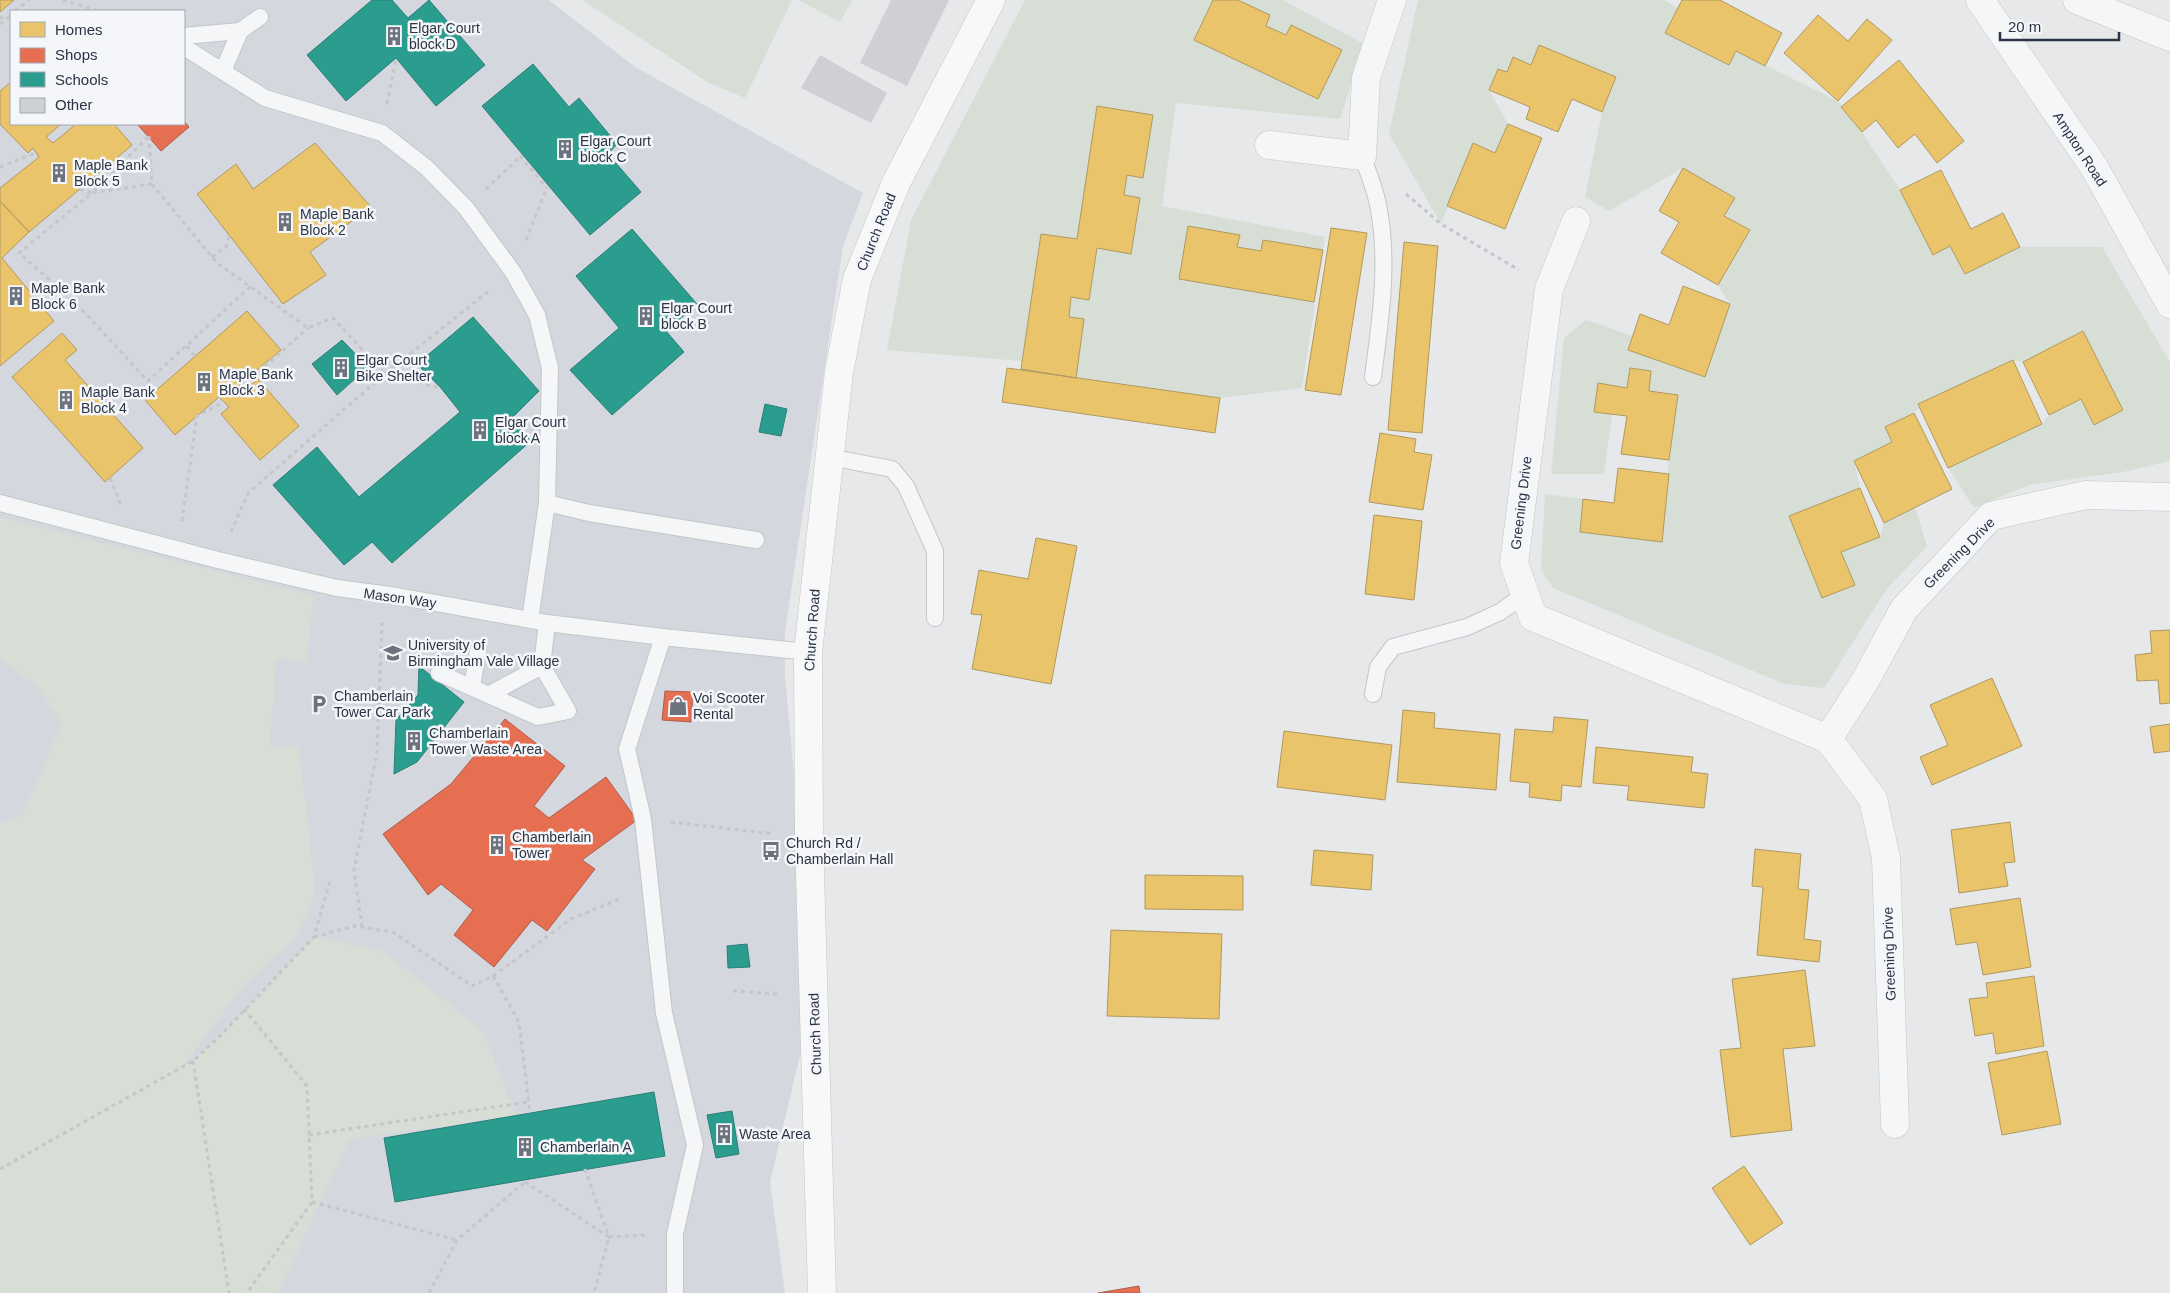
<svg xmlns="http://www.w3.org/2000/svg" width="2170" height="1293" font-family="Helvetica,sans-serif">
  <rect width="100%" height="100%" fill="#e6e8ea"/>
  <path fill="#d4d7dd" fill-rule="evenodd" d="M0,0H549L635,67L863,193L843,246L785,631V676L814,996L770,1182L785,1293H0ZM11,11H184V124H11Z"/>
  <path fill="#d6ded6" d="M582,0H792L745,98L709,83Z
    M798,0H852L840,22Z
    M1025,0H1283L1364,44L1340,119L1176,103L1162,206L1325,237L1302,388L1220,398L1076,378L1078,362L1021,361L887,350L911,220Z
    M1418,0H1664L1678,8L1666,33L1729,65L1736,51L1838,101L1862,132L1900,190L1933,254L1950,246L1965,274L2020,247H2102L2170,362V461L2123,472L2029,485L1974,508L1948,468L2042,424L2049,415L2081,399L2094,425L2123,410L2083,332L2023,362L2012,360L1885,427L1892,442L1854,461L1860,488L1789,517L1855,585L1841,552L1880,537L1884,523L1915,507L1927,546L1886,590L1824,688L1785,684L1553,588L1541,570L1545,494L1583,499L1580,532L1662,541L1669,460L1678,396L1649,391L1651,371L1627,388L1598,384L1594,411L1612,414L1604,474H1551L1564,338L1586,320L1633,336L1628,350L1705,377L1730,304L1718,285L1750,230L1724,216L1735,198L1683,168L1609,211L1585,197L1602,112L1616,77L1539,45L1531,65L1513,57L1507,72L1498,69L1489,90L1508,124L1495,153L1473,143L1441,224L1389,134Z
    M0,518L314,596L306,662L276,658L270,746L299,747L315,887L310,907L294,940L246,983L182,1067L193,1061L314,937L381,950L483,1031L516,1116L350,1139L278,1293H0V823L21,817L62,724L38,688L0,658Z"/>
  <path fill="#e9c46a" stroke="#b0995f" d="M0,0H14L0,12Z
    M1213,0H1238L1270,15L1266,26L1286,35L1291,25L1342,50L1318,99L1194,40Z
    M1682,0H1720L1782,33L1765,66L1736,51L1729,65L1665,33Z
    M1818,15L1848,41L1867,19L1892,40L1838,101L1784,53Z
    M1539,45L1616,77L1602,112L1572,99L1558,132L1526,119L1530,107L1489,90L1498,69L1507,72L1513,57L1531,65Z
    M1899,60L1964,141L1937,163L1915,134L1898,148L1876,120L1862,132L1841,107Z
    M11,82V124H61L46,137L53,143L76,124H114L132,145L29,232L0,201V188L39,157L33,148L28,153L0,124V91Z
    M1097,106L1153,115L1143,178L1127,175L1124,195L1140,198L1131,254L1097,248L1089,300L1071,297L1069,317L1084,319L1076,378L1021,369L1041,234L1077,239Z
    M1508,124L1542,138L1505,229L1447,206L1473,143L1495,153Z
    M315,143L371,207L310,252L326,275L283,304L197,194L236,164L253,189Z
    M1683,168L1735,198L1724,216L1750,230L1718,285L1661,253L1679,222L1659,211Z
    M1941,170L1971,229L2003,213L2020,247L1965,274L1950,246L1933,255L1900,190Z
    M0,201L29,232L2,258L54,321L0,366Z
    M1188,226L1240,235L1237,247L1261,251L1263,240L1323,250L1314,302L1179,279Z
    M1331,228L1367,233L1341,395L1305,390Z
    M1404,242L1438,246L1422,433L1388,430Z
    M1683,286L1730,304L1705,377L1628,350L1640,314L1669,325Z
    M247,311L281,350L239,385L244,391L258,379L299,426L260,460L221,414L229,407L219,397L175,435L145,400Z
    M2083,331L2123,410L2094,425L2081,399L2049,415L2023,362Z
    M62,333L77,350L65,360L143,448L105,482L12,377Z
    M2013,360L2042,424L1948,468L1918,404Z
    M1007,368L1220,398L1215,433L1002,402Z
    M1630,368L1651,371L1649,391L1678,395L1669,460L1621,454L1627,416L1594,412L1598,383L1627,388Z
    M1914,413L1952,489L1884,523L1854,461L1892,442L1885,427Z
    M1380,433L1416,439L1414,452L1432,455L1423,510L1369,502Z
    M1618,468L1669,474L1662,542L1580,532L1583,499L1614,503Z
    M1860,488L1880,537L1841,552L1855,585L1822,598L1789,516Z
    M1374,515L1422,521L1414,600L1365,594Z
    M1036,538L1077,546L1051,684L972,669L982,615L971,614L979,570L1028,579Z
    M2170,630V703L2160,704L2158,680L2137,681L2135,655L2152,653L2150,631Z
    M1992,678L2022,746L1932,785L1920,757L1948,745L1930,705Z
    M1403,710L1435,713L1434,728L1500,734L1496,790L1397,782Z
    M1554,717L1588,720L1581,787L1562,785L1561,801L1529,797L1530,783L1510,781L1515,729L1553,732Z
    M2170,724V751L2154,753L2150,727Z
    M1284,731L1392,745L1385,800L1277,787Z
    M1596,747L1693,757L1691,772L1708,774L1704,808L1627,800L1629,786L1593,783Z
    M2010,822L2015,862L2004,863L2008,886L1959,893L1951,830Z
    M1755,849L1801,854L1798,889L1809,890L1804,939L1821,941L1819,962L1757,955L1763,887L1752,886Z
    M1314,850L1373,855L1371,890L1311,885Z
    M1145,875L1243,876V910L1145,909Z
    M2020,898L2031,967L1983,975L1977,942L1956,945L1950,909Z
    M1111,930L1222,934L1219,1019L1107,1016Z
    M1805,970L1815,1046L1783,1049L1792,1130L1731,1137L1720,1050L1741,1048L1732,979Z
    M2034,976L2044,1046L1996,1054L1993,1033L1975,1036L1969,999L1988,997L1986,983Z
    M2047,1051L2061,1124L2002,1135L1988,1063Z
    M1744,1166L1783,1223L1750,1245L1712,1188Z"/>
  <path fill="#e76f51" stroke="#af5d4d" d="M184,121L189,127L161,151L137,124H184Z
    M665,691L693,692L691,722L662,720Z
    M505,719L565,766L534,806L549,818L606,777L637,820L582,860L595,869L547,931L532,920L494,967L454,935L473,910L441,884L428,895L383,834L451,784Z
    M1139,1286L1140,1293H1098Z"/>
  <path fill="#2a9d8f" stroke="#2a7e79" d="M372,0H392L408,18L429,0L485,65L436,106L396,58L346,101L307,55Z
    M533,64L569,107L579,98L617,144L608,154L641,192L590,235L482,106Z
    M632,229L697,304L666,331L684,352L612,415L570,370L619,328L576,276Z
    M473,317L539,391L511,419L531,441L392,563L372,542L344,565L273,485L317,447L359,497L460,412L441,388L417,364Z
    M342,340L368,367L337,395L312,364Z
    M765,404L787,409L781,436L759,432Z
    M419,666L464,702L417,762L394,774L396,720L418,695Z
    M747,944L750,967L728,968L727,946Z
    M654,1092L665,1156L395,1202L384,1138Z
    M732,1111L739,1154L716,1158L707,1115Z"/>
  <path fill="#ced0d3" d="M891,0H949L907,86L860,63Z
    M820,55L887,93L871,123L801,88Z"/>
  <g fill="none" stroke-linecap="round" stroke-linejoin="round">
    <g stroke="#c4c6c8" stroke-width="18">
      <path id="lane" d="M184,36L240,31L260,17
        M184,47L265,98L382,133L427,168L466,208L513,272L537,315L550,368L547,503L530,620
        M223,71L240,31
        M1362,156C1369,174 1376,191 1379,210C1389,266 1380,322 1373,377
        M829,457L892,469L906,486L935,551V618
        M0,503L218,560L337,588L397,596L547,623L663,637L808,652
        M547,503L589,513L756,540
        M663,637L627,749L643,819L664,1013L695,1145L675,1234V1293
        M439,673L538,717L568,711L542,666L547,623
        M472,687L478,651
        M1373,694L1378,667L1393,647L1467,627L1500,612L1525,594
        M488,695L542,666"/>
    </g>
    <g stroke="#c4c6c8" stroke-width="29">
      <path id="street" d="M1980,0L2094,167L2170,304
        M2077,0L2170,37
        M1269,145L1362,156L1366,78L1392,0
        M1576,221L1549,289L1514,563L1533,617L1828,739L1873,799L1886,858L1895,1124
        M1828,739L1865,681L1904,609L1991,516L2086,495L2170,497"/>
    </g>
    <g stroke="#c4c6c8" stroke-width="29">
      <path id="secondary" d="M822,1293L809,838L808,652L839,372L857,279L896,183L991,0"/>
    </g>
    <path stroke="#c5c6ca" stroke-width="3" stroke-dasharray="4 4" stroke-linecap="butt" d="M63,0L98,11
      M15,11L29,0
      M0,16L4,21
      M0,24L11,15
      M387,104L396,58
      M149,136L152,184L217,263L308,328L333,318L385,374L441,388
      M520,156L547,188
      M0,167L36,153
      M152,184L92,193L19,253L73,300L148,381L249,288L255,289
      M80,189L92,193L148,137
      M486,189L522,155
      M1406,194L1441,224L1519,270
      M526,240L547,187
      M212,257L226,247L229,236
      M187,346L195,356
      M241,388L308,328
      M110,478L121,505
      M182,521L197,416L224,402
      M231,532L248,493L385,374L490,290
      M671,822L774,834
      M362,927L354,870L377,752L382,623
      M314,937L355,926L393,932L472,986L493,976L519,1022L530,1113
      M493,976L571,919L622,898
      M733,991L778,994
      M244,1009L307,1086L312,1202L247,1293
      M193,1061L229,1293
      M309,1135L528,1102
      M0,1169L193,1061L222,1034L314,937L330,881
      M585,1169L609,1237L647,1235
      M525,1182L609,1237L594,1293
      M312,1202L457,1240
      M429,1293L457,1240L525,1182L526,1180"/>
    <use href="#lane" stroke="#f5f6f7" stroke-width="16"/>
    <use href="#street" stroke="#f5f6f7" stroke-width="28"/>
    <use href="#secondary" stroke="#f8f8f8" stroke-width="28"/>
  </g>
  <defs>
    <g id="building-bare" transform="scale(1.5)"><path d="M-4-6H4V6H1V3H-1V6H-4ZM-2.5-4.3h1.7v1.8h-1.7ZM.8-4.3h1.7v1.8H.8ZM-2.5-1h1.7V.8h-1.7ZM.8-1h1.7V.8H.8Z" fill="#6c737f" stroke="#f4f6f9" stroke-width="2.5" paint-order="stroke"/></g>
    <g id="university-bare" transform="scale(1.5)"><path d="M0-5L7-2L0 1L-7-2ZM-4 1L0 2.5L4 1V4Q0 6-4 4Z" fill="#6c737f" stroke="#f4f6f9" stroke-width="2.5" paint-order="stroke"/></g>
    <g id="parking-bare" transform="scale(1.5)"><path d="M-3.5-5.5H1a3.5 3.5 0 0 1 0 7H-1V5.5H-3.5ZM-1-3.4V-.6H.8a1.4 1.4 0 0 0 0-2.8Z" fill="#6c737f" stroke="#f4f6f9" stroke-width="2.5" paint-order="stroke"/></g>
    <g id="shop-bare" transform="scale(1.5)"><path d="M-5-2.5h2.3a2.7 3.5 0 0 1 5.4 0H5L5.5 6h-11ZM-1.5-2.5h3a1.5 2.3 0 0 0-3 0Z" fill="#6c737f" stroke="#f4f6f9" stroke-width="2.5" paint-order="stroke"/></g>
    <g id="bus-bare" transform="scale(1.5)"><path d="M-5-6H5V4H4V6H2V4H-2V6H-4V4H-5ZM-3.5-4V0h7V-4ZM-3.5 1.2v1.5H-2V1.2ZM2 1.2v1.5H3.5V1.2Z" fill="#6c737f" stroke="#f4f6f9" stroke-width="2.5" paint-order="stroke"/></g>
  </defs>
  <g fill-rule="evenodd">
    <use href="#building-bare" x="394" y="36"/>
    <use href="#building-bare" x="565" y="149"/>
    <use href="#building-bare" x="59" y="173"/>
    <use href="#building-bare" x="285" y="222"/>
    <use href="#building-bare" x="16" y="296"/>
    <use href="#building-bare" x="646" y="316"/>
    <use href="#building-bare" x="341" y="368"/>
    <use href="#building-bare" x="204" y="382"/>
    <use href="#building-bare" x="66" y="400"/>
    <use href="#building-bare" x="480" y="430"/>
    <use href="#university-bare" x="393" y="653"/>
    <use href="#parking-bare" x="319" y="704"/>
    <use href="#shop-bare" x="678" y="706"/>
    <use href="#building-bare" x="414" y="741"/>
    <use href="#building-bare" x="497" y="845"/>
    <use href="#bus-bare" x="771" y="851"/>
    <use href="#building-bare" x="724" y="1134"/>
    <use href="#building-bare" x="525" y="1147"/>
  </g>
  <g text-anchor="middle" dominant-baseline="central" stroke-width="5" stroke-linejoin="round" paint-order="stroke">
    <g font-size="14" fill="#2b3445" stroke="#f4f6f9" text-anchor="start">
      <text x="409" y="28">Elgar Court<tspan x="409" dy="16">block D</tspan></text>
      <text x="580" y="141">Elgar Court<tspan x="580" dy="16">block C</tspan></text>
      <text x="74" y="165">Maple Bank<tspan x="74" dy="16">Block 5</tspan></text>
      <text x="300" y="214">Maple Bank<tspan x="300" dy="16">Block 2</tspan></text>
      <text x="31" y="288">Maple Bank<tspan x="31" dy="16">Block 6</tspan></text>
      <text x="661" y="308">Elgar Court<tspan x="661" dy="16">block B</tspan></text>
      <text x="356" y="360">Elgar Court<tspan x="356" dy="16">Bike Shelter</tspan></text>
      <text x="219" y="374">Maple Bank<tspan x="219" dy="16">Block 3</tspan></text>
      <text x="81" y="392">Maple Bank<tspan x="81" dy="16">Block 4</tspan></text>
      <text x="495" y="422">Elgar Court<tspan x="495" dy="16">block A</tspan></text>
      <text x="408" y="645">University of<tspan x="408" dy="16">Birmingham Vale Village</tspan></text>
      <text x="334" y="696">Chamberlain<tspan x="334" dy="16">Tower Car Park</tspan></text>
      <text x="693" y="698">Voi Scooter<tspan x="693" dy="16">Rental</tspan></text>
      <text x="429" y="733">Chamberlain<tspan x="429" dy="16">Tower Waste Area</tspan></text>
      <text x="512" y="837">Chamberlain<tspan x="512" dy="16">Tower</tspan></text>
      <text x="786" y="843">Church Rd /<tspan x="786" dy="16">Chamberlain Hall</tspan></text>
      <text x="739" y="1134">Waste Area</text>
      <text x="540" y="1147">Chamberlain A</text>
    </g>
    <g font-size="14" fill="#2b3445" stroke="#f4f6f9">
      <text transform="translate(2080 149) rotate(57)">Ampton Road</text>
      <text transform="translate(876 232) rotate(-68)">Church Road</text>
      <text transform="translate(1521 503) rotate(-83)">Greening Drive</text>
      <text transform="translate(1959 553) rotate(-45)">Greening Drive</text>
      <text transform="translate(400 598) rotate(8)">Mason Way</text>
      <text transform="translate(812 630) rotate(-86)">Church Road</text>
      <text transform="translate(1889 954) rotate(-92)">Greening Drive</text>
      <text transform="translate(815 1034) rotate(-92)">Church Road</text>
    </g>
  </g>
  <rect x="10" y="10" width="175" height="115" fill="#f4f6f9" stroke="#a4a8b1"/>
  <rect x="20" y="22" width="25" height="15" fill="#e9c46a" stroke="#a4a8b1"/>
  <text x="55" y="35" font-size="15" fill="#2b3445">Homes</text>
  <rect x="20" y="48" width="25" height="15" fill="#e76f51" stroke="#a4a8b1"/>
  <text x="55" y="60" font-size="15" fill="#2b3445">Shops</text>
  <rect x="20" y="72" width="25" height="15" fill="#2a9d8f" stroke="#a4a8b1"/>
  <text x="55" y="85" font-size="15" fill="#2b3445">Schools</text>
  <rect x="20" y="98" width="25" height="15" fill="#ced0d3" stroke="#a4a8b1"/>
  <text x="55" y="110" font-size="15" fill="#2b3445">Other</text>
  <path d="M2000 32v8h119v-8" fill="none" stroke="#2b3445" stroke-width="2.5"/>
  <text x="2008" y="32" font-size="15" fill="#2b3445" stroke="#f4f6f9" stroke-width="4" paint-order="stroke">20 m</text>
</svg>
